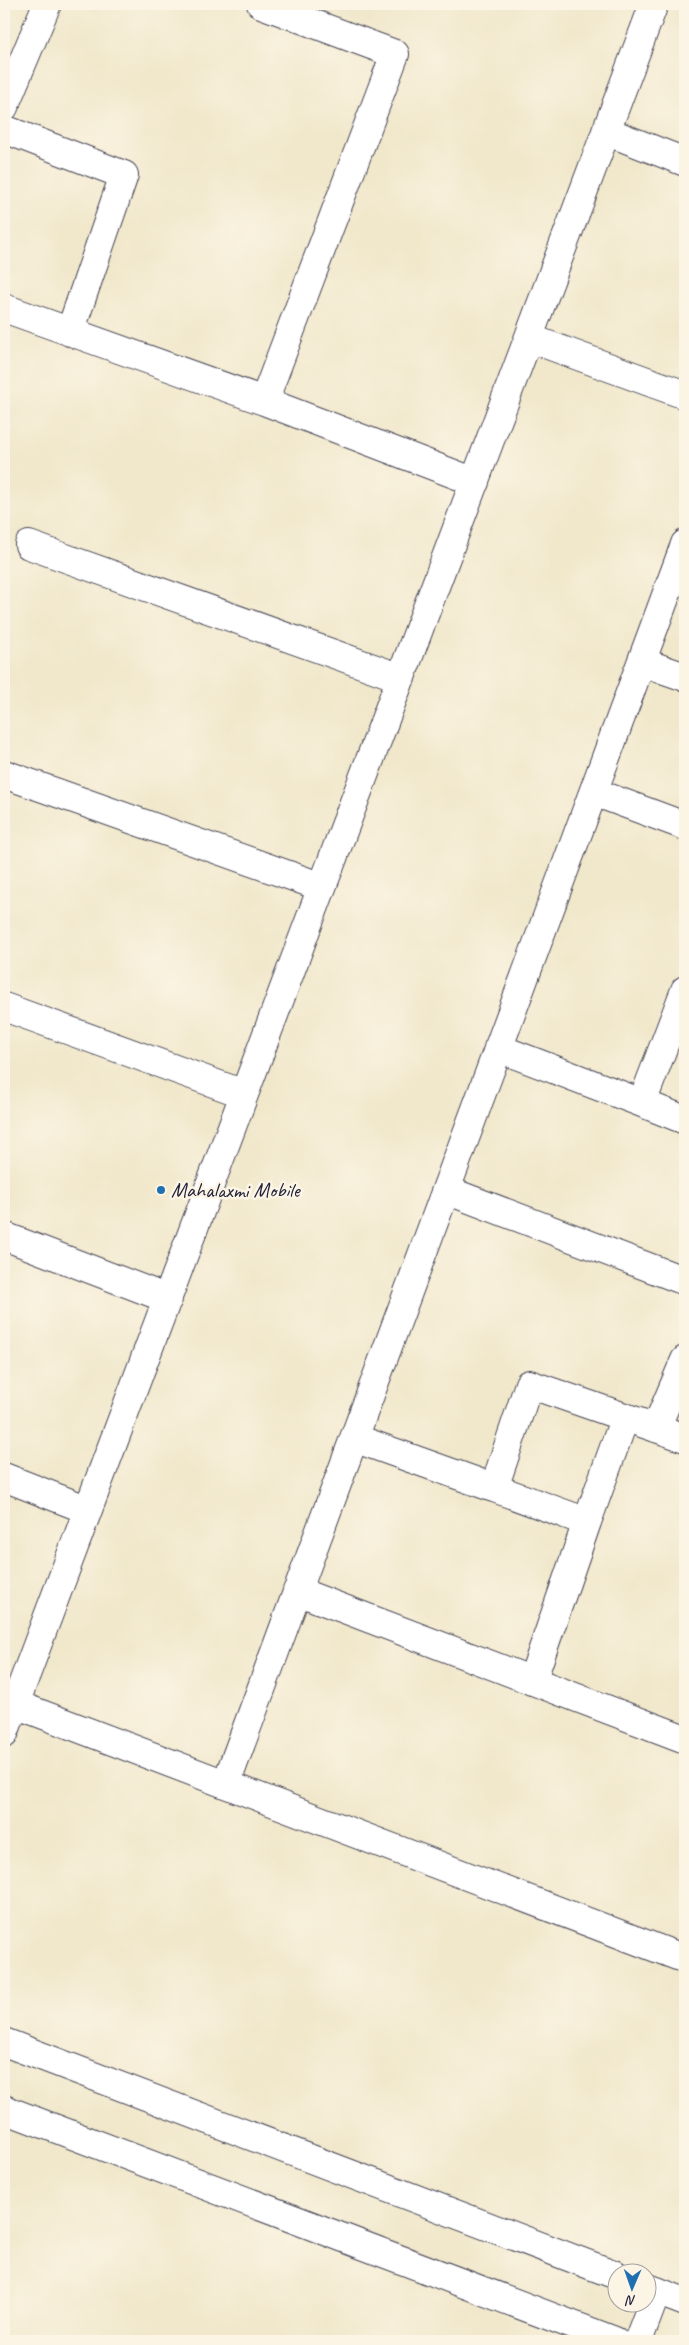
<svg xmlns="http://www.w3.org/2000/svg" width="689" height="2345" font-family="Caveat,sans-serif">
  <rect width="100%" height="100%" fill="#fcf5e5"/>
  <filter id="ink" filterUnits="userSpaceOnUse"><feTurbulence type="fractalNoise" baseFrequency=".02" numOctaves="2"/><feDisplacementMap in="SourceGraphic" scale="10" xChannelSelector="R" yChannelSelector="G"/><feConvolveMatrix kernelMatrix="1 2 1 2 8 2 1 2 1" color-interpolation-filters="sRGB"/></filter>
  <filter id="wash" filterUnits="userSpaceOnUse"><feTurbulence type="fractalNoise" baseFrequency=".0096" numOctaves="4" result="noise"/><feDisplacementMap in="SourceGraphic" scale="20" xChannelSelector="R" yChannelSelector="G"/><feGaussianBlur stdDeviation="1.12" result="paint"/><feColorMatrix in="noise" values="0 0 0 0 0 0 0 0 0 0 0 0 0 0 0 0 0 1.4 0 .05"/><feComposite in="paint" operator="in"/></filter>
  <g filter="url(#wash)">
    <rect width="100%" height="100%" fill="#f1e8cc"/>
  </g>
  <g filter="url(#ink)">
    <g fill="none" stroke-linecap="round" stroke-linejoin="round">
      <g stroke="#414051" stroke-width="30">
        <path id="street" d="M261,4L395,54L264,401
          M654,4L15,1704L685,1959
          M4,107L47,4
          M4,129L124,175L70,332
          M606,131L685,162
          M4,308L264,401L475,482
          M529,338L685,395
          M29,545L401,678
          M642,662L685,677
          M4,774L322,887
          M594,792L685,826
          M4,1007L244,1094
          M498,1048L642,1103L685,990
          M642,1103L685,1120
          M446,1190L685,1281
          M4,1236L168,1299
          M656,1428L685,1360
          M354,1438L494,1488L529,1384L685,1438
          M4,1477L88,1510
          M494,1488L587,1522L625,1417
          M297,1591L685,1739
          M532,1681L587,1522
          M4,1734L15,1704
          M226,1784L685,544"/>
      </g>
      <g stroke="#414051" stroke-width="30">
        <path id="secondary" d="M4,2042L616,2275
          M4,2109L615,2341
          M646,2287L685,2302
          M638,2341L657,2291"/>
      </g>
      <use href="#street" stroke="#fff" stroke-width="28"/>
      <use href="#secondary" stroke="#fff" stroke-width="28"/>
    </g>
  </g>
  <circle fill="#1f6fb2" stroke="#fcf5e5" stroke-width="2" cx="161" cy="1190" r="5"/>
  <g text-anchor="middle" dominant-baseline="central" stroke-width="5" stroke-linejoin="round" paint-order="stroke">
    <g font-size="21" fill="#22223b" stroke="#fcf5e5" text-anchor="start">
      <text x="171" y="1190">Mahalaxmi Mobile</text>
    </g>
  </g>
  <rect width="689" height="2345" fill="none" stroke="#fcf5e5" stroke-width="20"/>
  <g transform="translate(632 2288) rotate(182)"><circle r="24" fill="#fcf5e5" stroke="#a5a1a1"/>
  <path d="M0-4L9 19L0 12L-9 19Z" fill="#1f6fb2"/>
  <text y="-8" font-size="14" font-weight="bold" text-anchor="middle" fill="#22223b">N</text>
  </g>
</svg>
